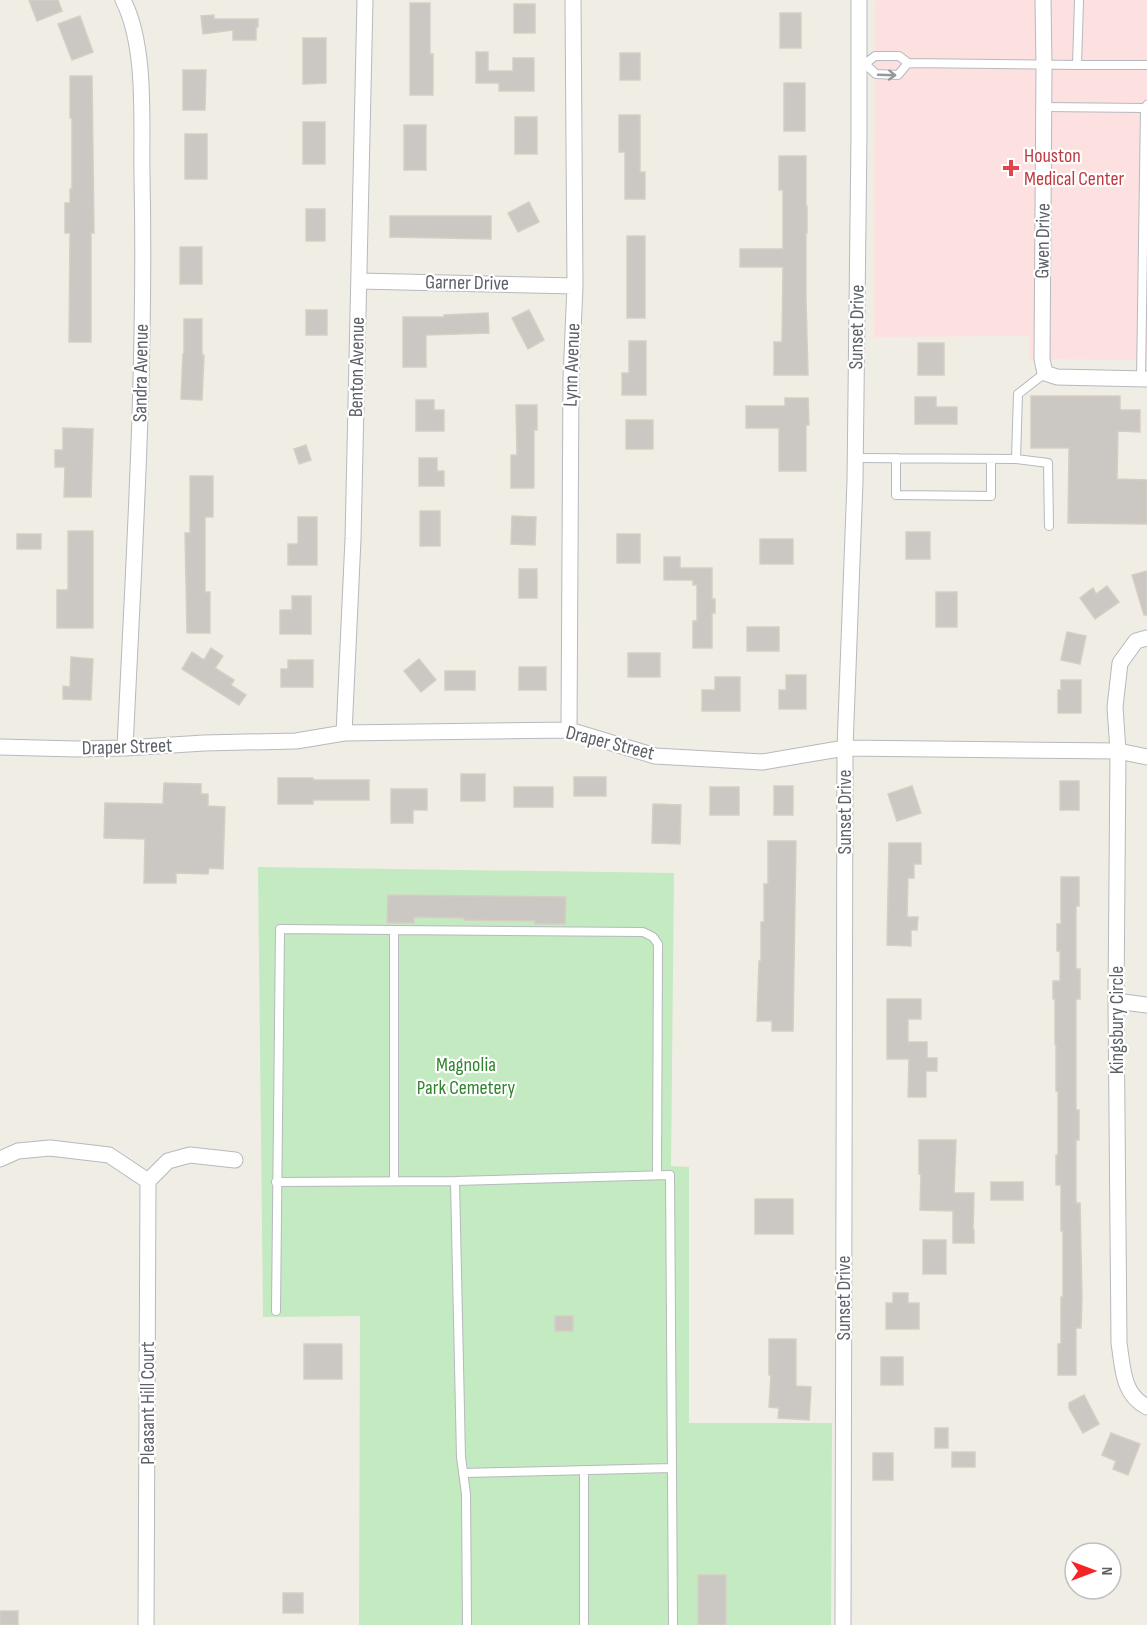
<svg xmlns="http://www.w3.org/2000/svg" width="1147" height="1625" font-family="'Sofia Sans Condensed',sans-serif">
  <rect width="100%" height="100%" fill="#f0ede5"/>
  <path fill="#fde1e1" d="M875,0H1147V360L1030,359L1029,336L874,337Z"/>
  <path fill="#c3eac0" d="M258,867L674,873L671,1166L689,1167V1423H832L831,1625H359L360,1316L263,1317Z"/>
  <path fill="#cbc7c2" stroke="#d6cec3" stroke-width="1.5" d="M29,0H58L62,11L37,21Z
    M410,3H430V54H433V95H410Z
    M514,4H535V33H514Z
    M780,13H801V48H780Z
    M214,15V19H258V27H256V40H233V30L203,34L201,16Z
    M80,16L93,52L72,60L58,24Z
    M303,38H326V83L303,84Z
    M476,52H488V71H513V58H534V91H499V83H476Z
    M620,53H640V80H620Z
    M183,70H206L205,110H183Z
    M70,76H92L94,233H91V342H69L70,233H65V203H70V189H72V118H70Z
    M784,83H805V131H784Z
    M619,115H640V172H645V199H625V152H619Z
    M515,117H537V154H515Z
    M303,122H325V164H303Z
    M404,125H426V170H404Z
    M185,134H207V179H185Z
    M779,156H806V206H807V233H806V300L808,375H774V342H782L783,267H740V249H783V190H779Z
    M529,202L539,222L518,232L508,213Z
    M306,209H325V241H306Z
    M390,216H491V239L390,237Z
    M627,236H645V318H627Z
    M180,247H202V284H180Z
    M306,310H327V335H306Z
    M529,310L544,340L528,349L512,318Z
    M488,313L489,333L426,335V367H403V317H444V315Z
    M184,319H202V355H204L202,400L181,399L183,354H184Z
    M629,341H646V395H622V373H629Z
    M918,343H944V375H918Z
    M1031,396H1120V410H1140V432L1118,431L1117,479L1147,480V524L1068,523L1069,448H1031Z
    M915,397H936V407H957V424H915Z
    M785,398H808L809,425H806V471H779V428H746V406H785Z
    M416,400H434V410H444V431H416Z
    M516,405H537V430H534V488H511V455H517Z
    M626,420H653V449H626Z
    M63,428L93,429L91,497H64L65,467H55V450H63Z
    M306,445L311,460L299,464L294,449Z
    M419,458H437V471H444V486H419Z
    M190,476H213V517H205V592H210V633H187L185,533H190Z
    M420,511H440V546H420Z
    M512,516L536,517L535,545L511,544Z
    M298,517H317V565H288V544H298Z
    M68,531H93V628H57V590H68Z
    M906,532H930V559H906Z
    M17,534H41V549H17Z
    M617,534H640V563H617Z
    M760,539H793V564H760Z
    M664,557H680V568H712V599H715V613H712V648H693V621H697V585H693V580H664Z
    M519,569H537V598H519Z
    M1147,571V615H1144L1132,575Z
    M1107,586L1119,602L1095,619L1080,598L1093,588L1096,594Z
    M936,592H957V627H936Z
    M292,596H311V634H280V610H292Z
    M747,627H779V651H747Z
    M1067,632L1086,636L1080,664L1061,660Z
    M211,648L223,656L215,668L234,680L231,685L246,695L239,705L182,669L192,652L204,660Z
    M628,653H660V677H628Z
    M71,657L93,659L91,700L63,699V686L70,687Z
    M419,659L436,680L421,692L404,671Z
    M288,660H313V687H281V669H288Z
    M519,667H546V690H519Z
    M445,671H475V690H445Z
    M786,675H806V709H779V690H786Z
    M715,677H740V711H702V690H715Z
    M1061,680H1081V713H1058V690H1061Z
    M461,774H485V801H461Z
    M574,777H606V796H574Z
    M278,778H313V780H369V800H313V804H278Z
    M1060,781H1079V810H1060Z
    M164,783L201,784V794H208V806L225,807L223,869L209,868L208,874L176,873V883H144L145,839L104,838L105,803L163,804Z
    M774,786H793V815H774Z
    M912,786L921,813L897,821L888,794Z
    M514,787H553V807H514Z
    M710,787H739V815H710Z
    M391,789H427V810H413V823H391Z
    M653,804L681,805L680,844L652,843Z
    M768,841H796L793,1031H772V1021H757L759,961H761V922H764V884H768Z
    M889,843H921V864H914V878H908L907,917H918L917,930H911V946L887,945Z
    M1061,877H1079V906H1076V969H1080V999H1076V1110H1079V1140H1076V1203H1080L1082,1297L1081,1328H1076V1375H1058V1344H1061V1297H1063V1231H1061V1185H1056V1155H1058V1091H1056V1044H1055V999H1053V981H1060V951H1057V924H1061Z
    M388,895L566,897L565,924H535V921L464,920V918L414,917V923H387Z
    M887,999H921V1019H908V1042H927V1058H937V1071H926V1097H908L909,1059H887Z
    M919,1140H956L954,1193H974L973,1230H974V1243H953V1211L920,1210L921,1174H919Z
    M991,1182H1023V1200H991Z
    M755,1199H793V1234H755Z
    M923,1240H946V1274H923Z
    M893,1293H908V1303H919V1329H886V1303H893Z
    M555,1316H573V1331H555Z
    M769,1339H796V1386L811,1387L809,1420L778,1418L779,1408L769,1407L771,1375H769Z
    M304,1344H342V1379H304Z
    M881,1357H903V1385H881Z
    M1084,1395L1099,1424L1083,1433L1069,1408V1403Z
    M935,1428H948V1448H935Z
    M1111,1433L1140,1444L1128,1475L1113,1469L1116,1461L1102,1455Z
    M952,1452H975V1467H952Z
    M873,1453H893V1480H873Z
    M698,1575H726V1625H698Z
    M283,1593H303V1613H283Z
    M0,1611H18V1625H0Z"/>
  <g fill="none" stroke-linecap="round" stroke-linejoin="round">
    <g stroke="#b6b9bd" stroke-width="10">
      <path id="service" d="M862,64H865L876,74L898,75L908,63
        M865,64L875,56H899L908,63L1077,65L1079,0
        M1077,65H1147
        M1044,107L1145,108L1147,105
        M1141,379L1145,108
        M855,458L1016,459L1018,394L1045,373
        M896,458V495L991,496V459
        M1016,459L1048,463L1049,526
        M394,930V1181
        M455,1181L461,1457L466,1494L467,1625
        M276,1182L455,1181L670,1175L673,1625
        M276,1311L280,929L643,932L653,937L658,944L657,1175
        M584,1470V1625
        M463,1473L672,1468"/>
    </g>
    <g stroke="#b6b9bd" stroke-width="17">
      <path id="minor" d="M123,0C147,47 141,122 142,175C146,366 134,557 125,748
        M1043,0L1044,66L1042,359L1045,373L1057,377L1147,379
        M359,281L575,286
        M1147,638L1136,641L1120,663L1115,707L1118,751L1116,1001L1119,1343C1123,1368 1122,1394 1147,1407
        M569,730L571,378L575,286L573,0
        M344,733L353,539L365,0
        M0,747L76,749L125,748L204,743L296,741L344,733L569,730L655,756L762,762L845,748L1118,751L1147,757
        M1116,1001L1147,1005
        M0,1159L18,1151L50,1148L109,1155L148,1181L146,1625
        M148,1181L168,1161L190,1155L235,1160
        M843,1625L845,748L855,481L859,135V0"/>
    </g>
    <use href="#service" stroke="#fff" stroke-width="8"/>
    <use href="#minor" stroke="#fff" stroke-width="15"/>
  </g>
  <defs><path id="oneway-shaft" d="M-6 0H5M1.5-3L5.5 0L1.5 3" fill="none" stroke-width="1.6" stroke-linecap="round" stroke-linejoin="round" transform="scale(1.5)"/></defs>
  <use stroke="#96999c" href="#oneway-shaft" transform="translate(887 75) rotate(2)"/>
  <path fill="#e0444e" stroke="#fff" stroke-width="2" d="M1008 159h6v6h6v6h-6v6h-6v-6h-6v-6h6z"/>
  <g text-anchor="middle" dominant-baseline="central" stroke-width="4.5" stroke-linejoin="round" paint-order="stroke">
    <g font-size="20" fill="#be3a42" stroke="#fff" text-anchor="start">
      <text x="1024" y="156">Houston<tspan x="1024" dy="23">Medical Center</tspan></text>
    </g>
    <g font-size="20" fill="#5d6267" stroke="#fff">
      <text transform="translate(1043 241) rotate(-89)">Gwen Drive</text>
      <text transform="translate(467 283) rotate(1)">Garner Drive</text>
      <text transform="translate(857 327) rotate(-89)">Sunset Drive</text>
      <text transform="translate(572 365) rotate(-88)">Lynn Avenue</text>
      <text transform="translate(357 367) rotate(-89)">Benton Avenue</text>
      <text transform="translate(141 373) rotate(-89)">Sandra Avenue</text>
      <text transform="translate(610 743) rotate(14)">Draper Street</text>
      <text transform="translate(127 747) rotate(-2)">Draper Street</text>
      <text transform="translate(845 812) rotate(-90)">Sunset Drive</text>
      <text transform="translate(1117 1020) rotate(-90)">Kingsbury Circle</text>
      <text transform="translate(844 1298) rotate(-90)">Sunset Drive</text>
      <text transform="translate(148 1403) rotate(-90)">Pleasant Hill Court</text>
    </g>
    <g font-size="20" fill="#31842e" stroke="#fff">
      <text x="466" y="1065">Magnolia<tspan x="466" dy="23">Park Cemetery</tspan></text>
    </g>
  </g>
  <g transform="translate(1093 1571) rotate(90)"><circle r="28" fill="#ffffff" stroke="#bec0c2" stroke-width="1.5"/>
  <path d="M0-4.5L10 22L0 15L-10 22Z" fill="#f72427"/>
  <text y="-9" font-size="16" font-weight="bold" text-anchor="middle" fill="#5d6267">N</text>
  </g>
</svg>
